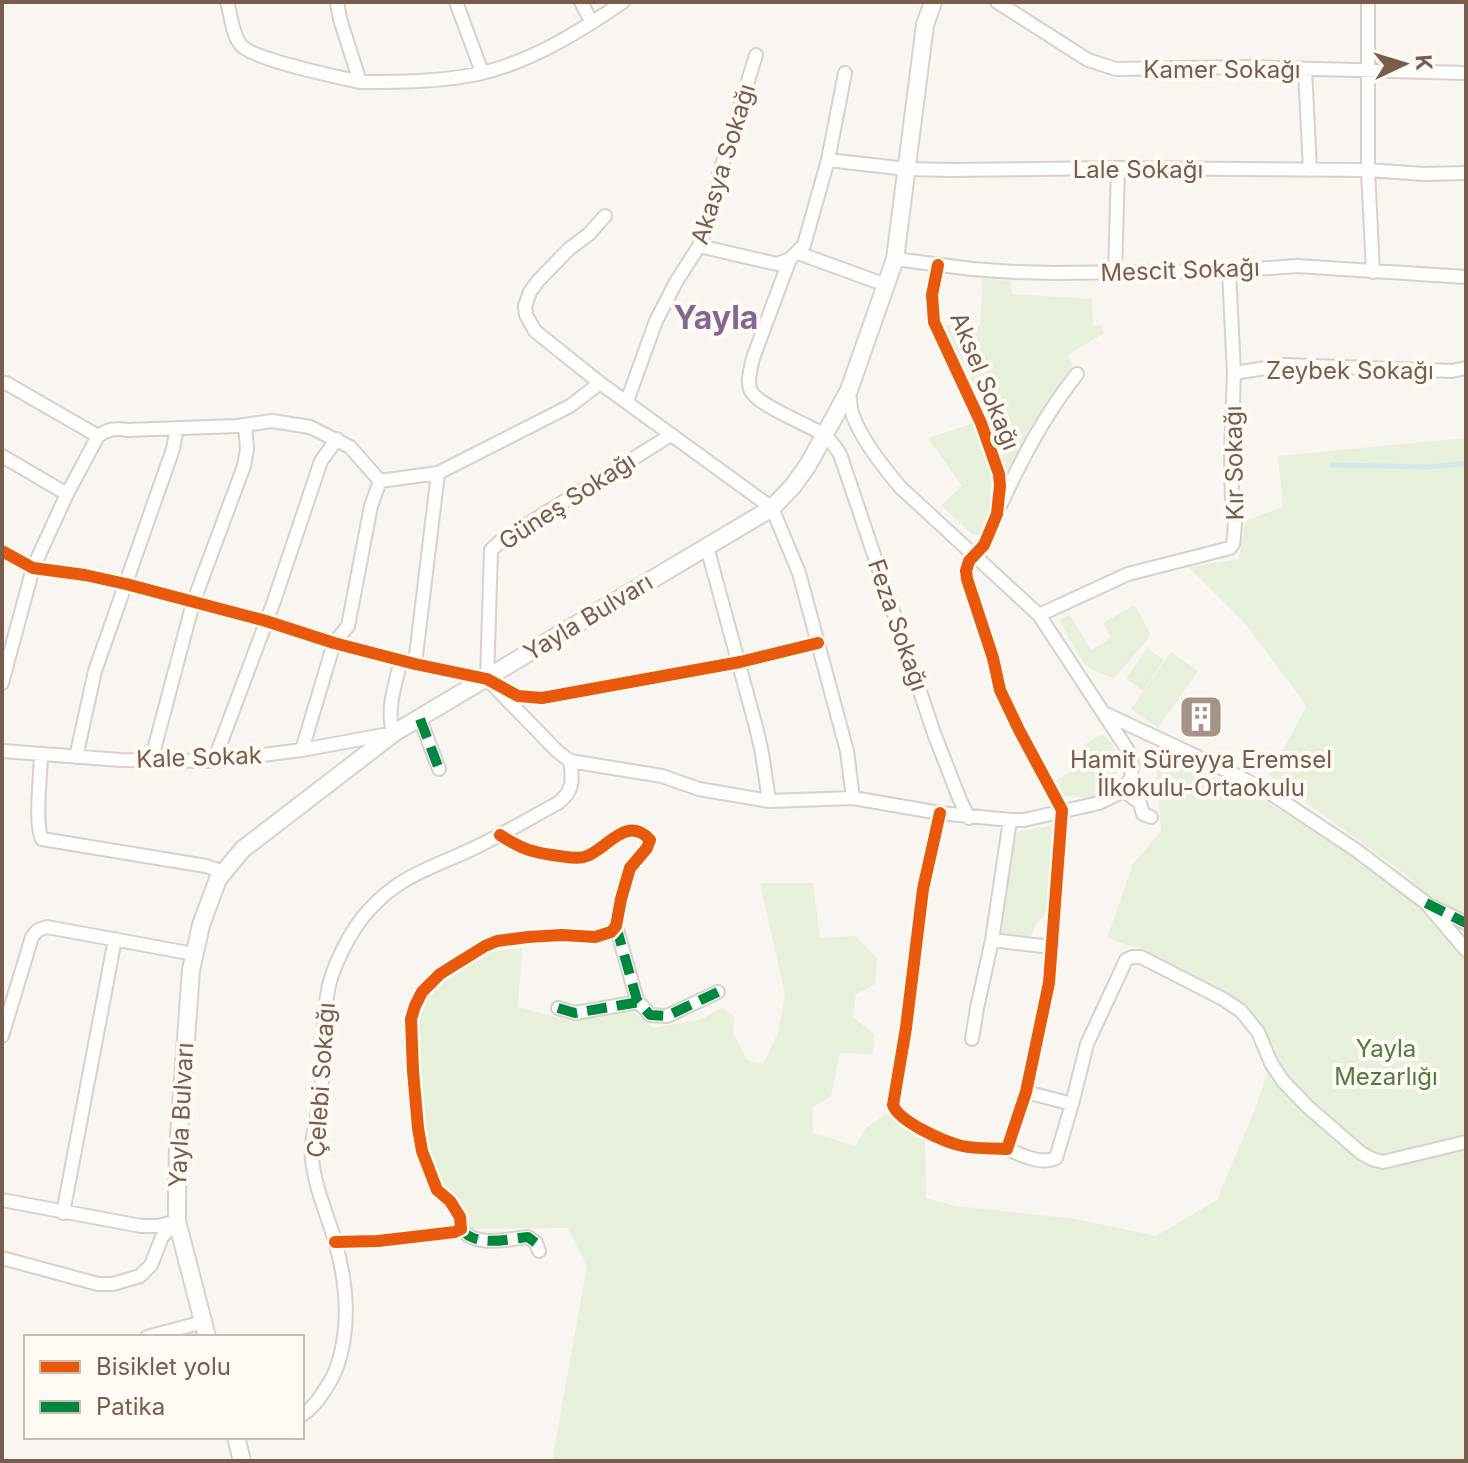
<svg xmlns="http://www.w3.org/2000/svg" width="1468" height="1463" font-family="Inter,sans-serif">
  <rect width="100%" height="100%" fill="#f9f5f0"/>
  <path fill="#e7f0db" d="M983,278L1010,281L1012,294L1092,299L1093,325L1102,326L1104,333L1068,355L1073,366C1049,399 1023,435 1012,475L1007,476L984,404L943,325L980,326Z
    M974,423L987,460L993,487L994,500L984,530L980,534L973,535L941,505L962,486L928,438Z
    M1466,438V937L1405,874L1269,775L1307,706L1245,623L1188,567L1239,559L1245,521L1283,507L1278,456Z
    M1133,606H1135L1150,633L1148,639L1114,678L1094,671L1084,664L1059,620L1070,615L1091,650L1111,638L1103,623Z
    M1147,648L1164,660L1143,691L1126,679Z
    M1171,652L1198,671L1158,728L1131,709Z
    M1102,734C1105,737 1109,739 1111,743C1122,758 1121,784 1103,794C1092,799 1077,797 1065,796L1056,780L1083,765L1077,749Z
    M1155,750L1257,796L1372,867L1402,889L1466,960V1461H552L587,1266L568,1228L461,1229L429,1171L411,1031L422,992L469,955L522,948L518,1007L572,1021L633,1012L653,1028L700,1020L722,1008L734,1016L733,1033L747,1060L763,1064L778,1033L785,994L760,883H813L820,938L855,936L877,958L875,984L856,994L853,1017L874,1034L873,1054L840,1053L831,1096L813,1107V1133L855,1146L866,1128L886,1114L925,1140L926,1198L955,1206L1076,1219L1156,1236L1217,1200L1255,1109L1275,1050L1250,1011L1224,991L1146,951L1107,938L1133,864L1161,831Z
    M1049,826L1053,832L1049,893L1045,916L1037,922L1030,938L1022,939L1003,937L999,929L1013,837L1018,831Z"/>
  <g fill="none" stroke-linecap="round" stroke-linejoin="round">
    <path stroke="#d0e8ea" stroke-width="5" d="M1332,465L1429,467L1466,463"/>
    <g stroke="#d7d1cb" stroke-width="16">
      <path id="minor" d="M227,2C231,15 232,33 240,44C250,59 338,77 360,82
        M337,2L340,19L360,82C399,82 439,82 478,74C531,62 579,32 623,2
        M456,2L482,72
        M581,2L592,23
        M997,2L1088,60L1116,69L1247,67L1466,73
        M1368,2V170L1373,272
        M1305,69L1310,170
        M828,160L907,169L952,170L1118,168L1368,170L1424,174L1466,173
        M605,216L589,234L569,249L538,281L530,292L525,306L526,315L535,331L600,383L772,508L799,573L847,751L853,798
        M699,246L777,264L790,259L804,245L828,160L845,73
        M798,253L886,285
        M790,259L753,358C751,368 747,379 750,389C755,405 808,424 824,435C831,440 835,447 840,454L935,736L960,800L969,818
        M895,259L972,269L1014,272L1055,273L1229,271L1297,266L1466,277
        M938,265L932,295L934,322L981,423L999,474L1000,486L997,514L984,545L969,561L966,571L967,579L993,658L1000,690L1019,730L1062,810L1049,983L1026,1092L1007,1149C992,1148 976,1149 962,1146C945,1142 899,1122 893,1105L906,1028L923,889L940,813
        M1115,272L1118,168
        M1234,373L1285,365L1452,371L1466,368
        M6,383L98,436
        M627,401L656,321L676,282L699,246L711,216L719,175L756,55
        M2,456L67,494
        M1001,504C1022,458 1045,414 1077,374
        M707,547L756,727L762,753L769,801
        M2,551L33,568L85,575L126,584L266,621L334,643L415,664L487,679L518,696L542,698L740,662L818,643
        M1039,615L1128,574L1230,548L1233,544L1234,536L1235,522L1232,499L1231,454L1234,373L1229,271
        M415,664L438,473
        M487,679L557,751L570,761L662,776L699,789L769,801L853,798L940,813L1010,820H1024L1099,803L1117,794L1123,790L1131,778L1132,764L1127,749L1039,615L900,487C883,466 863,442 853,416C850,408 850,399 849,390
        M487,679L491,550L502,540L671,435
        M2,683L33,568L67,494L98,436C108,429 115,428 127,430L237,426L272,421L310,427L350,447L380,481L438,473L570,406L600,383
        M1106,714L1230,772L1267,791L1356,850L1426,903L1466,950
        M420,719L439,769
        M302,750L334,643L348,626L371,506L380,481
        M2,751L121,760L214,761L302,750L394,733C385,711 396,683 401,660
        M41,754C41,774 34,823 42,839L206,866L224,872
        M76,757L95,671L173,449L177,428
        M151,761L193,603L244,466L247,449L245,425
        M214,761L274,601L321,461L337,439
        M1123,790L1140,803L1143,814L1151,817
        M1433,907L1466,923
        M616,926L637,1000L650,1015L667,1016L718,992
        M992,940L1051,947
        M558,1008L575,1013L639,1002
        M2,1036L32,937L38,930L47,927L194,954
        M972,1039L977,1008L992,940L1010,820
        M1026,1092L1072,1104L1087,1044L1126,960L1132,957H1141L1223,999L1241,1011L1258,1032L1271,1063L1283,1081L1308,1107L1361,1153L1372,1159L1383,1162L1466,1142
        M1007,1149C1022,1155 1040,1165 1056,1158L1072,1104
        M2,1200L141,1226H158L177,1221
        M63,1213L115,939
        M461,1229C476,1248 507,1239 528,1237L536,1243L539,1251
        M335,1242L378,1241L455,1232L461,1229L460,1217L450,1201L437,1190L422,1151L418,1128L413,1071L411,1019L415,1006L422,992L440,974L485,946L497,941L528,937L562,935L595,937L611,932L616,926L621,899L630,868L647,848L650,840C626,813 605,852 584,857C576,859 567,857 559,856C534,853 521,849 500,835
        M2,1258L98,1284H113L140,1276L151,1265L162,1237L177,1221
        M147,1337L203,1322
        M302,1415C313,1408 319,1399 326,1388C337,1372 341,1356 344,1337C349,1304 344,1273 335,1241C327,1214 315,1188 312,1159C310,1137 319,1115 321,1093C325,1061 322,1028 327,996C330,970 351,929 369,910C400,875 432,868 472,849C502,835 530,818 558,803C574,791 573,779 570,761"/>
    </g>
    <g stroke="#d9d2cb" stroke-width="20">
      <path id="secondary" d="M207,1337L177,1221V1199L178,1149L191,970L201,925L218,879L243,849L394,733L772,508L793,486L808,465L849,390L895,259L925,25L933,2
        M236,1437L242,1461"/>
    </g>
    <use href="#minor" stroke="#fefefd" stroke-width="12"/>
    <use href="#secondary" stroke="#fefefd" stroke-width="16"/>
    <path stroke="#00873e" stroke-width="10" stroke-dasharray="20 10" stroke-linecap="butt" d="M420,719L439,769
      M1426,903L1466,923
      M616,926L637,1000L650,1015L667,1016L718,992
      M558,1008L575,1013L639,1002
      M461,1229C476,1248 507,1239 528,1237L536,1243L539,1251"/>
    <g stroke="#fffaf3" stroke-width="17">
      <path id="cycleway" d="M938,265L932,295L934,322L981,423L999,474L1000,486L997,514L984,545L969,561L966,571L967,579L993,658L1000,690L1019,730L1062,810L1049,983L1026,1092L1007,1149C992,1148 976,1149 962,1146C945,1142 899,1122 893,1105L906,1028L923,889L940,813
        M2,551L33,568L85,575L126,584L266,621L334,643L415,664L487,679L518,696L542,698L740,662L818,643
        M335,1242L378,1241L455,1232L461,1229L460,1217L450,1201L437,1190L422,1151L418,1128L413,1071L411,1019L415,1006L422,992L440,974L485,946L497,941L528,937L562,935L595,937L611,932L616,926L621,899L630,868L647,848L650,840C626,813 605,852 584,857C576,859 567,857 559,856C534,853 521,849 500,835"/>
    </g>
    <use href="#cycleway" stroke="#e8590c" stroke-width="12"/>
  </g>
  <defs>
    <g id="building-square" transform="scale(2.3)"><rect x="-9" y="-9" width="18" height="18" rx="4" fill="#a69286" stroke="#fffaf3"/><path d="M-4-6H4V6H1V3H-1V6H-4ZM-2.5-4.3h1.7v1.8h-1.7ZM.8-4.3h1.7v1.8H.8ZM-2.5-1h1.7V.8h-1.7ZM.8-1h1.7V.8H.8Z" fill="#fff"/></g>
  </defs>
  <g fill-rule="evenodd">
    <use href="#building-square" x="1201" y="717"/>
  </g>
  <g text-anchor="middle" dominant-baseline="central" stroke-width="8" stroke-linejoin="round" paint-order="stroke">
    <g font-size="24" fill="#7a5c4d" stroke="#fffaf3">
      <text x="1222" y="69">Kamer Sokağı</text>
      <text transform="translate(723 164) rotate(-73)">Akasya Sokağı</text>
      <text x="1138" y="169">Lale Sokağı</text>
      <text transform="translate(1180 270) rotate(-2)">Mescit Sokağı</text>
      <text x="1350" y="370">Zeybek Sokağı</text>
      <text transform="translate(985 381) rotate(68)">Aksel Sokağı</text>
      <text transform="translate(1234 463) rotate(-91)">Kır Sokağı</text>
      <text transform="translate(567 501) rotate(-33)">Güneş Sokağı</text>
      <text transform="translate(588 617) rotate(-31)">Yayla Bulvarı</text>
      <text transform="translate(898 625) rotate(71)">Feza Sokağı</text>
      <text transform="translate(199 757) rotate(-2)">Kale Sokak</text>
      <text transform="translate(321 1080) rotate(-86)">Çelebi Sokağı</text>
      <text transform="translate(181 1115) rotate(-87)">Yayla Bulvarı</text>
    </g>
    <g font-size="24" fill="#7a5c4d" stroke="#fffaf3">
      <text x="1201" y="759">Hamit Süreyya Eremsel<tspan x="1201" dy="28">İlkokulu-Ortaokulu</tspan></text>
    </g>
    <g font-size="24" fill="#537a41" stroke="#fffaf3">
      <text x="1386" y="1048">Yayla<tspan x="1386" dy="28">Mezarlığı</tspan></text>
    </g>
    <g font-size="32" font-weight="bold" fill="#846695" stroke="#fffaf3">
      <text x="716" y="317">Yayla</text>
    </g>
  </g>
  <rect width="1468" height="1463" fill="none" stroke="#7a5c4d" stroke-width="8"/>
  <rect x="24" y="1335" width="280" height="104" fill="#fffaf3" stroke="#cabbb1" stroke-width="2"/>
  <rect x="40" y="1361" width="40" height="12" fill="#e8590c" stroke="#cabbb1" stroke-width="2"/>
  <text x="96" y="1375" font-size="24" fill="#7a5c4d">Bisiklet yolu</text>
  <rect x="40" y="1401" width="40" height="12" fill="#00873e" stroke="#cabbb1" stroke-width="2"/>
  <text x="96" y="1415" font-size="24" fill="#7a5c4d">Patika</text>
  <g transform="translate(1404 64) rotate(86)" stroke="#fffaf3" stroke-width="6" paint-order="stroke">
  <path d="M0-6L14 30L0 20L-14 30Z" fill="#7a5c4d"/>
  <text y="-12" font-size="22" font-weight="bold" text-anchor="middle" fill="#7a5c4d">K</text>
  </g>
</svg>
